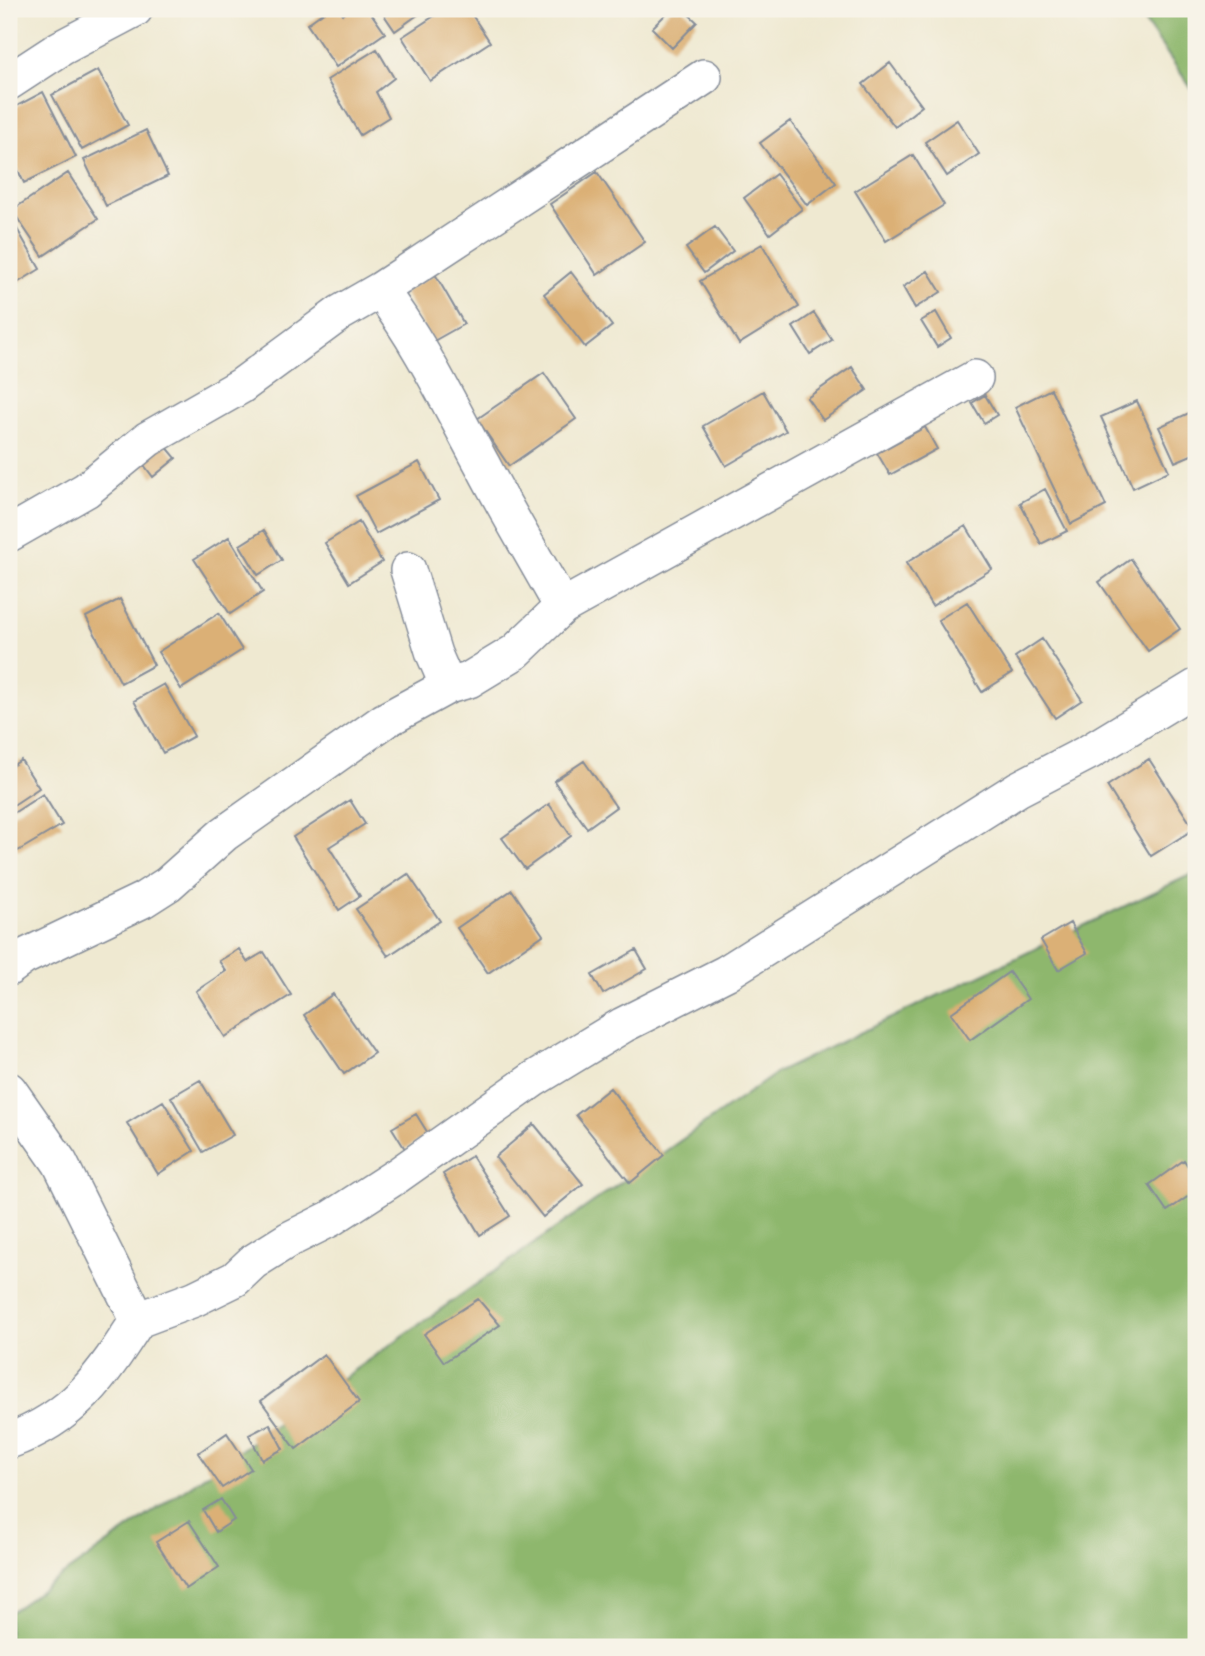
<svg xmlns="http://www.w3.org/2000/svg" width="1205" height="1656" font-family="'IM FELL English',serif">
  <rect width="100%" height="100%" fill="#f7f3e8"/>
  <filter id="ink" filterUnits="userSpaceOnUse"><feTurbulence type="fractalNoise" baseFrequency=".0143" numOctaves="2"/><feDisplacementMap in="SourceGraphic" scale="14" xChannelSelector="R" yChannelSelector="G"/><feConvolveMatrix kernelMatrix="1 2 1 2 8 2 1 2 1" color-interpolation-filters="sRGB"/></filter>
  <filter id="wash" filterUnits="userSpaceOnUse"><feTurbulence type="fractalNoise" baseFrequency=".00686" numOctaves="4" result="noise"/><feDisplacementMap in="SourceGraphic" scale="28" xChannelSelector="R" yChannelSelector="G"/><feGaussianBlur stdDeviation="1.57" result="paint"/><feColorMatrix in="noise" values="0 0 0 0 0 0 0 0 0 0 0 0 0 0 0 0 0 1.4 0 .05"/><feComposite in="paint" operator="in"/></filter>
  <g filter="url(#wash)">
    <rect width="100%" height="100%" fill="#efe9d1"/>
    <path fill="#8eb76d" stroke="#547366" stroke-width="2" d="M1136,9H1196V95Z
      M1196,872V1647H9V1613L778,1072Z"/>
    <g id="blocks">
      <path fill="#dbb076" d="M328,9H340L343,14L351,9H368L385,33L336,67L307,24Z
        M380,9H426L395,31Z
        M445,9H468L490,42L430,81L402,37Z
        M671,9H683L697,22L672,48L652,28Z
        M377,49L394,78L376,92L389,117L360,135L327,80Z
        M890,63L922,106L895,127L863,84Z
        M98,70L128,125L82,150L52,95Z
        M43,92L76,157L24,183L9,151V110Z
        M957,120L979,154L947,176L925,142Z
        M790,121L836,183L807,205L760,143Z
        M146,130L168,176L106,206L84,160Z
        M913,155L944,205L886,241L855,191Z
        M597,172L645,242L597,275L550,204Z
        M68,173L98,219L43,256L12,210Z
        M776,174L802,209L770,234L744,198Z
        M9,215L40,269L9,288Z
        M715,227L733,251L704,273L686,248Z
        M762,244L799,307L739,344L700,281Z
        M928,271L941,292L915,308L903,287Z
        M571,272L612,326L585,347L544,294Z
        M435,274L464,324L432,342L404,292Z
        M936,312L951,338L937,347L921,321Z
        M814,313L832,340L810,354L793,327Z
        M852,367L867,390L823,420L807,398Z
        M544,373L576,419L509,466L477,419Z
        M1051,389L1106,506L1071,524L1015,407Z
        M763,391L786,431L726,466L703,426Z
        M985,395L997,415L984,423L972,403Z
        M1137,401L1169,471L1133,488L1101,417Z
        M1191,412L1196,423V453L1175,462L1159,427Z
        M925,427L937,449L890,475L877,453Z
        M160,439L176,458L153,477L138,457Z
        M419,462L439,500L376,534L356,496Z
        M1045,489L1067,531L1041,544L1020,503Z
        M359,522L382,562L349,583L325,543Z
        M966,526L992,569L932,606L906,563Z
        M264,530L282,560L258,575L240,545Z
        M229,537L263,592L230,614L194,559Z
        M1131,559L1180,629L1148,651L1099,582Z
        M120,599L154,665L121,683L86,617Z
        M967,602L1012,673L982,692L938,620Z
        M219,613L242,650L181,689L158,652Z
        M1042,639L1082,700L1055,718L1015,657Z
        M164,684L194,736L163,753L134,701Z
        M1149,759L1194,829L1151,856L1107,786Z
        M21,760L39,788L9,808V768Z
        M584,761L616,807L587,828L554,781Z
        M43,794L62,825L18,851L9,837V816Z
        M350,800L365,824L329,847L360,896L339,910L293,837Z
        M549,804L571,836L525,869L502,838Z
        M408,874L440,921L388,956L356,909Z
        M512,890L543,935L488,973L457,928Z
        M1070,923L1087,953L1058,970L1041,940Z
        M239,949L247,962L264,952L291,995L225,1037L196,991L226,971L219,961Z
        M636,950L647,969L603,994L592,975Z
        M1009,972L1028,999L970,1040L951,1013Z
        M333,994L374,1053L344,1074L304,1015Z
        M200,1080L233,1135L203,1152L171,1097Z
        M610,1088L664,1155L630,1183L576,1115Z
        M163,1101L194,1151L158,1174L127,1123Z
        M416,1114L429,1135L405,1149L392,1128Z
        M534,1124L583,1184L543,1217L495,1157Z
        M472,1156L510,1216L480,1235L443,1174Z
        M1184,1160L1196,1178V1191L1167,1211L1149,1185Z
        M478,1299L500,1325L444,1362L424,1334Z
        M324,1354L359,1402L296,1449L261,1401Z
        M270,1424L283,1449L262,1460L249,1435Z
        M227,1433L251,1469L222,1488L198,1453Z
        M221,1499L234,1520L216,1532L203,1510Z
        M189,1521L219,1567L186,1589L156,1542Z"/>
    </g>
  </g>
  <g filter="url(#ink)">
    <use href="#blocks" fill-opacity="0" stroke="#858c98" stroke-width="2"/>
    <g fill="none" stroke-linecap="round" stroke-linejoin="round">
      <g stroke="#858c98" stroke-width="38">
        <path id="minor" d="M9,82L61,48L135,9
          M380,290L704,77
          M9,534L86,490L148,439L241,386L340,313L380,290C422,345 450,406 483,466C508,514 536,560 562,607
          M408,570L434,654L448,686
          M9,968L24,957L143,900L168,884L224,834L384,721L448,686L469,680L515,652L562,607L975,378
          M9,1090L60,1163L138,1320L194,1299L235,1279L253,1262L288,1240L330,1219L398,1175L534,1079L623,1025L726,973L1018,789L1089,752L1196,687
          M9,1441C75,1417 101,1377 138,1320"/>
      </g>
      <use href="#minor" stroke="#fff" stroke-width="35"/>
    </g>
  </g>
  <rect width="1205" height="1656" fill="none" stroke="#f7f3e8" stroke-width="35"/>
</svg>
